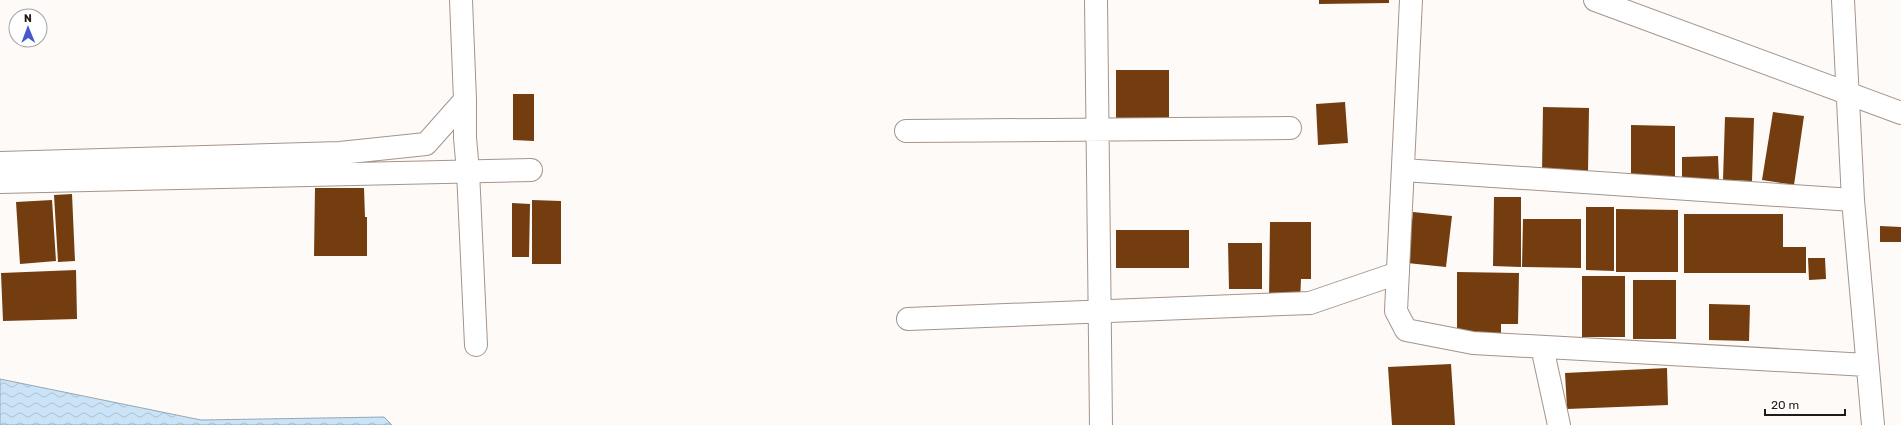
<svg xmlns="http://www.w3.org/2000/svg" width="1901" height="425" font-family="Rubik,sans-serif">
  <defs>
    <pattern id="water-waves" width="16" height="10" patternUnits="userSpaceOnUse"><rect width="16" height="10" fill="#cae3f6"/><path d="M0 5q4-4 8 0t8 0" fill="none" stroke="#adc2d2"/></pattern>
  </defs>
  <rect width="100%" height="100%" fill="#fdfaf7"/>
  <path fill="url(#water-waves)" stroke="#97a7b3" d="M0,379L201,420L384,417L392,425H0Z"/>
  <path fill="#733d0f" d="M1319,0H1389V3L1319,4Z
    M1116,70H1169V125L1116,124Z
    M513,94H534V141L513,140Z
    M1345,102L1348,143L1318,145L1316,104Z
    M1543,107L1589,108L1588,173L1542,172Z
    M1773,112L1804,116L1794,185L1762,180Z
    M1725,117L1754,118L1752,181L1723,180Z
    M1631,125L1675,126V179H1631Z
    M1718,156L1719,180L1682,182V157Z
    M315,188H364L365,217H367V256H314Z
    M72,194L75,261L58,262L54,195Z
    M1494,197H1521V267L1493,266Z
    M52,200L56,261L20,264L16,202Z
    M532,200L561,201V264H532Z
    M512,203L530,204L529,257H512Z
    M1586,207H1614V271L1586,270Z
    M1616,209L1678,210V272H1616Z
    M1413,212L1452,216L1446,267L1407,263Z
    M1684,214H1783V247H1806V273H1684Z
    M1523,219H1581V268L1522,267Z
    M1270,222H1311V279H1301L1300,302H1269Z
    M1880,226L1901,227V242H1880Z
    M1116,230H1189V268H1116Z
    M1228,243H1262V289H1229Z
    M1808,258H1825L1826,279L1809,280Z
    M76,270L77,319L3,321L1,273Z
    M1457,272L1519,273L1518,324H1501V336H1457Z
    M1582,276H1625V337H1582Z
    M1633,280H1676V339H1633Z
    M1709,304L1750,305L1749,341L1709,340Z
    M1451,364L1455,425H1392L1388,367Z
    M1667,368L1668,405L1567,409L1565,373Z"/>
  <g fill="none" stroke-linecap="round" stroke-linejoin="round">
    <g stroke="#a59489" stroke-width="24">
      <path id="minor" d="M461,0L465,100V138L468,171L476,345
        M1096,0L1101,425
        M1411,0L1396,311L1406,330L1473,343L1867,365
        M1595,0L1901,113
        M1843,0L1853,200L1873,425
        M906,131L1290,128
        M0,163L340,153L426,144L465,100
        M1403,170L1853,200
        M0,182L531,170
        M908,319L1310,303L1398,273
        M1542,347L1559,425"/>
    </g>
    <use href="#minor" stroke="#fff" stroke-width="22"/>
  </g>
  <g transform="translate(28 28) rotate(359)"><circle r="19" fill="#ffffff" stroke="#a6a3a2"/>
  <path d="M0-3L7 15L0 10L-7 15Z" fill="#4558cc"/>
  <text y="-6" font-size="11" font-weight="bold" text-anchor="middle" fill="#211a16">N</text>
  </g>
  <path d="M1765 409v6h80v-6" fill="none" stroke="#211a16" stroke-width="2"/>
  <text x="1771" y="409" font-size="12" fill="#211a16" stroke="#ffffff" stroke-width="3" paint-order="stroke">20 m</text>
</svg>
